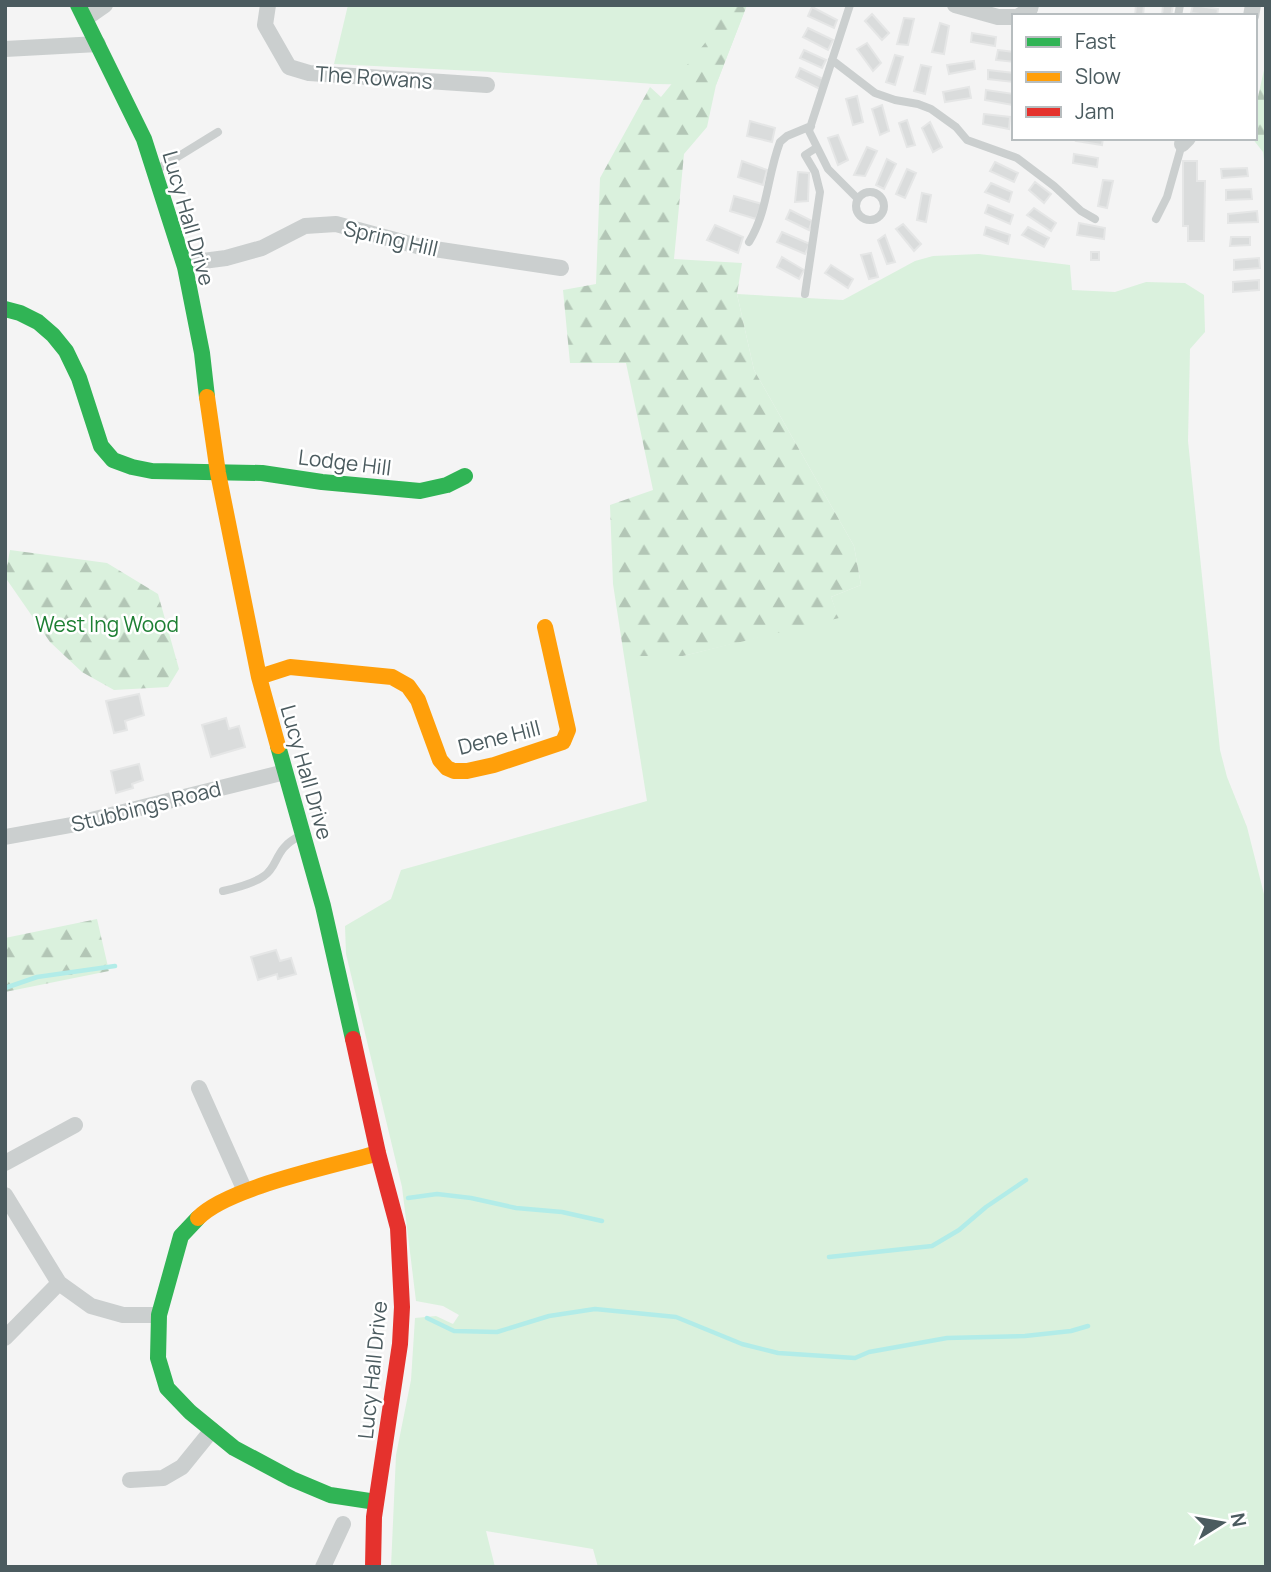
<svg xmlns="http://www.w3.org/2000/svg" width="1271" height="1572" font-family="Manrope,sans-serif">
  <defs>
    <pattern id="forest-firs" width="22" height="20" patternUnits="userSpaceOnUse" patternTransform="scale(1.75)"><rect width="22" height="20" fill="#daf1dd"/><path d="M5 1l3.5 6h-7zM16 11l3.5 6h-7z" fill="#b3c6b6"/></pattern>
  </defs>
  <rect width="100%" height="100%" fill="#f4f4f4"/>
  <path fill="#daf1dd" d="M348,5H747L716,85L654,84L494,72L334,64Z
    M979,254L1070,265L1072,290L1115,292L1146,282L1185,283L1204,295L1205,332L1190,349L1188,441L1220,750L1227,777L1247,827L1266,902V1567H598L593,1549L486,1531L495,1567H391L396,1455L411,1380L415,1318L436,1316L453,1324L459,1315L443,1306L416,1301L402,1187L346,954L345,926L391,899L401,870L647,801L624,656H683L838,617L831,597L861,585L854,546L754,370L737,294L843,300L915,261L933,256Z"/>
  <path fill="url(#forest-firs)" d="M720,5H747L716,85L707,127L684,154L674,259L742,263L737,294L754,370L854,546L861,585L831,597L839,618L683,656H624L613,584L610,505L653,490L626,363H570L563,290L596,284L600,178L650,87L661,97L705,43Z
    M1266,61V177L1263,152L1252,138H1255V110Z
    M10,550L107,563L158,594L179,669L168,687L114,690L82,672L50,642L5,577Z
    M97,919L109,971L5,992V938Z"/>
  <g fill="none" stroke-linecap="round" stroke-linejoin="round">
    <path stroke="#b2ece8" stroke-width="4.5" d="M5,988L37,977L115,966
      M408,1198L437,1194L471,1198L516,1208L562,1212L602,1221
      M829,1257L932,1246L959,1230L986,1207L1026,1180
      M427,1318L454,1331L497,1332L549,1316L595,1309L676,1317L742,1344L778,1353L855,1358L869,1352L947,1338L1025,1336L1071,1331L1088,1326"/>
  </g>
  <path fill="#dadcdc" stroke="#e5e6e6" stroke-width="2" d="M1136,5H1144L1143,16H1135Z
    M1163,5H1173L1171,16H1162Z
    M1193,5L1218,9L1217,16L1191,13Z
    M812,7L837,20L834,28L808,16Z
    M872,14L889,33L882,40L865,21Z
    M904,18L914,19L908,45L897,44Z
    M940,23L949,26L944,54L932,52Z
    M808,28L833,40L828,50L803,37Z
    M972,33L996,37L995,46L971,42Z
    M867,43L881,63L873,71L857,49Z
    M804,50L826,60L822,68L800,58Z
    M998,50L1014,52V62L996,60Z
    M895,55L903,57L895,85L886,82Z
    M974,61L975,69L949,74L947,65Z
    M921,65L931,67L925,94L914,91Z
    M800,68L823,79L820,89L796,77Z
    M988,70L1014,73L1013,82L988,79Z
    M969,87L971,98L945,102L943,92Z
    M986,90L1014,94L1013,105L985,100Z
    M857,96L863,122L853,125L846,99Z
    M882,105L889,131L880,135L872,109Z
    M984,114L1010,117L1009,129L983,124Z
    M907,120L915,145L907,147L899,123Z
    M750,121L775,128L772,142L747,136Z
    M930,122L942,147L933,152L922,128Z
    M838,135L848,160L838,165L828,138Z
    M1077,138H1103L1102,145L1076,141Z
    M867,147L877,151L865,176L854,175Z
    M1074,154L1098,158L1097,167L1073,163Z
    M887,159L896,164L884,189L876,185Z
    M742,161L767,170L763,185L738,177Z
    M1183,161H1197V181H1205L1204,241H1188V226H1183Z
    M995,162L1018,173L1014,182L990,171Z
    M1247,168L1248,176L1222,178L1221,169Z
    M907,169L916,173L905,198L896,194Z
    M798,172L809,173L808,201L795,202Z
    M1103,180L1113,181L1107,208L1098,206Z
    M1035,182L1051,194L1044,203L1029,190Z
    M991,183L1012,192L1009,202L985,192Z
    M1251,189L1252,199L1226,200V190Z
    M922,193L931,195L926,222L917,220Z
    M734,196L762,204L756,219L730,211Z
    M988,205L1013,215L1010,224L985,213Z
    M1034,208L1056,223L1051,231L1027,215Z
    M790,210L812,221L809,230L786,219Z
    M1257,211L1258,222L1228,223V214Z
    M1079,223L1105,228L1104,239L1077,235Z
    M903,224L921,244L914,251L896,229Z
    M715,225L743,237L738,253L707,240Z
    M986,227L1010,235L1008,244L984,235Z
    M1028,227L1049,238L1044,247L1022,235Z
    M782,232L810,244L805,254L777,242Z
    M885,235L895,262L887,264L878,240Z
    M1231,237H1250V245L1230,246Z
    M1091,252H1099V260H1091Z
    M871,253L878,277L869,279L861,255Z
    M782,257L804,270L799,279L777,267Z
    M1259,258L1260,268L1234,270V260Z
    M831,265L853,279L848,288L825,273Z
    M1259,280V290L1233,292V282Z
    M139,694L144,715L125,721L127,730L114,733L106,701Z
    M226,718L229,729L239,726L245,747L211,757L202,725Z
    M139,764L143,780L132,784L133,788L116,793L111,771Z
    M276,950L280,961L291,958L296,974L278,979L277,974L258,980L251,957Z"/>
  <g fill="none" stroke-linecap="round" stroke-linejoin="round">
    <path stroke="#cbcfcf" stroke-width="8" d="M850,5L809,131L828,169L858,199
      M1178,16L1180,5
      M832,60L875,93L895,100L918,104L931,109L956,127L967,140L1017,158L1054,186L1081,211L1095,219
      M158,169L218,132
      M856 206a14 14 0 1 1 28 0a14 14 0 1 1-28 0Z
      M1156,219L1167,197L1182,144
      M749,242C768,211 767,176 780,142L787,136L811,126
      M805,294L820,192L815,172L805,155L816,148
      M223,891C236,888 253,884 264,876C279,866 274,848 300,836"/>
    <path stroke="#cbcfcf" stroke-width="16" d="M268,5L265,25L289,67L309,73L487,85
      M955,5L998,17H1014
      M1019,16L1030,9L1031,5
      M1251,16L1253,5
      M85,19L105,5
      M5,49L98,44
      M1182,144L1188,138
      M185,267L203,261L226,258L262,248L305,226L336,224L421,247L561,268
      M5,837L71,825L285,772
      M199,1088L245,1191
      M5,1163L75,1125
      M5,1195L59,1283L91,1306L123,1315H159
      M5,1338L59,1283
      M130,1480L163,1478L182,1467L212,1430
      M323,1567L343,1524"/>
    <path stroke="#30b455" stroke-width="16" d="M78,5L144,139L185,267L202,353L207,397
      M5,309L20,313L38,322L53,335L66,351L79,378L101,446L113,460L132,467L152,471L262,473L322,482L420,491L447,485L465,476
      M278,746L323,906L353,1039
      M198,1218L181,1236L159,1315L158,1358L167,1388L190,1412L234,1448L292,1479L330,1495L376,1502"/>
    <path stroke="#ff9f0a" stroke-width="16" d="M207,397L218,473L259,677L278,746
      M259,677L290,667L392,677L408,686L418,700L440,760L447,768L454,771H467L494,765L563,742L568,730L545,627
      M198,1218C228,1187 334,1166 378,1153"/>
    <path stroke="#e5322d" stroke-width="16" d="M353,1039L378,1153L398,1228L402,1307L400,1344L374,1517L373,1567"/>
  </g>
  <g text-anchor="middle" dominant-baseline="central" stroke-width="5" stroke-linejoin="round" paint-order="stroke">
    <g font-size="21" fill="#4b5b5f" stroke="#fff">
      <text transform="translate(374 77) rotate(4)">The Rowans</text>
      <text transform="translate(189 218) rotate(74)">Lucy Hall Drive</text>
      <text transform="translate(391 238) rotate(13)">Spring Hill</text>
      <text transform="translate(345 462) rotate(7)">Lodge Hill</text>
      <text transform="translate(499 737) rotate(-14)">Dene Hill</text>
      <text transform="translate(307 772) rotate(74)">Lucy Hall Drive</text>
      <text transform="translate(146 806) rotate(-14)">Stubbings Road</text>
      <text transform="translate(372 1370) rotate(-84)">Lucy Hall Drive</text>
    </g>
    <g font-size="21" fill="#1d7f33" stroke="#fff">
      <text x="107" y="624">West Ing Wood</text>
    </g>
  </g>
  <rect width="1271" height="1572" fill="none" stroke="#4b5b5f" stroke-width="14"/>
  <rect x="1012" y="14" width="245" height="126" fill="#ffffff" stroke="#b7bdbf" stroke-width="2"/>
  <rect x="1026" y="37" width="35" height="10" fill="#30b455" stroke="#b7bdbf" stroke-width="2"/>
  <text x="1075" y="49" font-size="21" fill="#4b5b5f">Fast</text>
  <rect x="1026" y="72" width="35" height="10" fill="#ff9f0a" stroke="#b7bdbf" stroke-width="2"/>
  <text x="1075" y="84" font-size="21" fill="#4b5b5f">Slow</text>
  <rect x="1026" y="107" width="35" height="10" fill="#e5322d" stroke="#b7bdbf" stroke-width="2"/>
  <text x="1075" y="119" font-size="21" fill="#4b5b5f">Jam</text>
  <g transform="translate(1222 1523) rotate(79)" stroke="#ffffff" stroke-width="5" paint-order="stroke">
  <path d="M0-5L12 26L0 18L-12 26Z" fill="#4b5b5f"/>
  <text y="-10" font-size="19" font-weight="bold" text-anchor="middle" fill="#4b5b5f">N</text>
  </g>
</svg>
